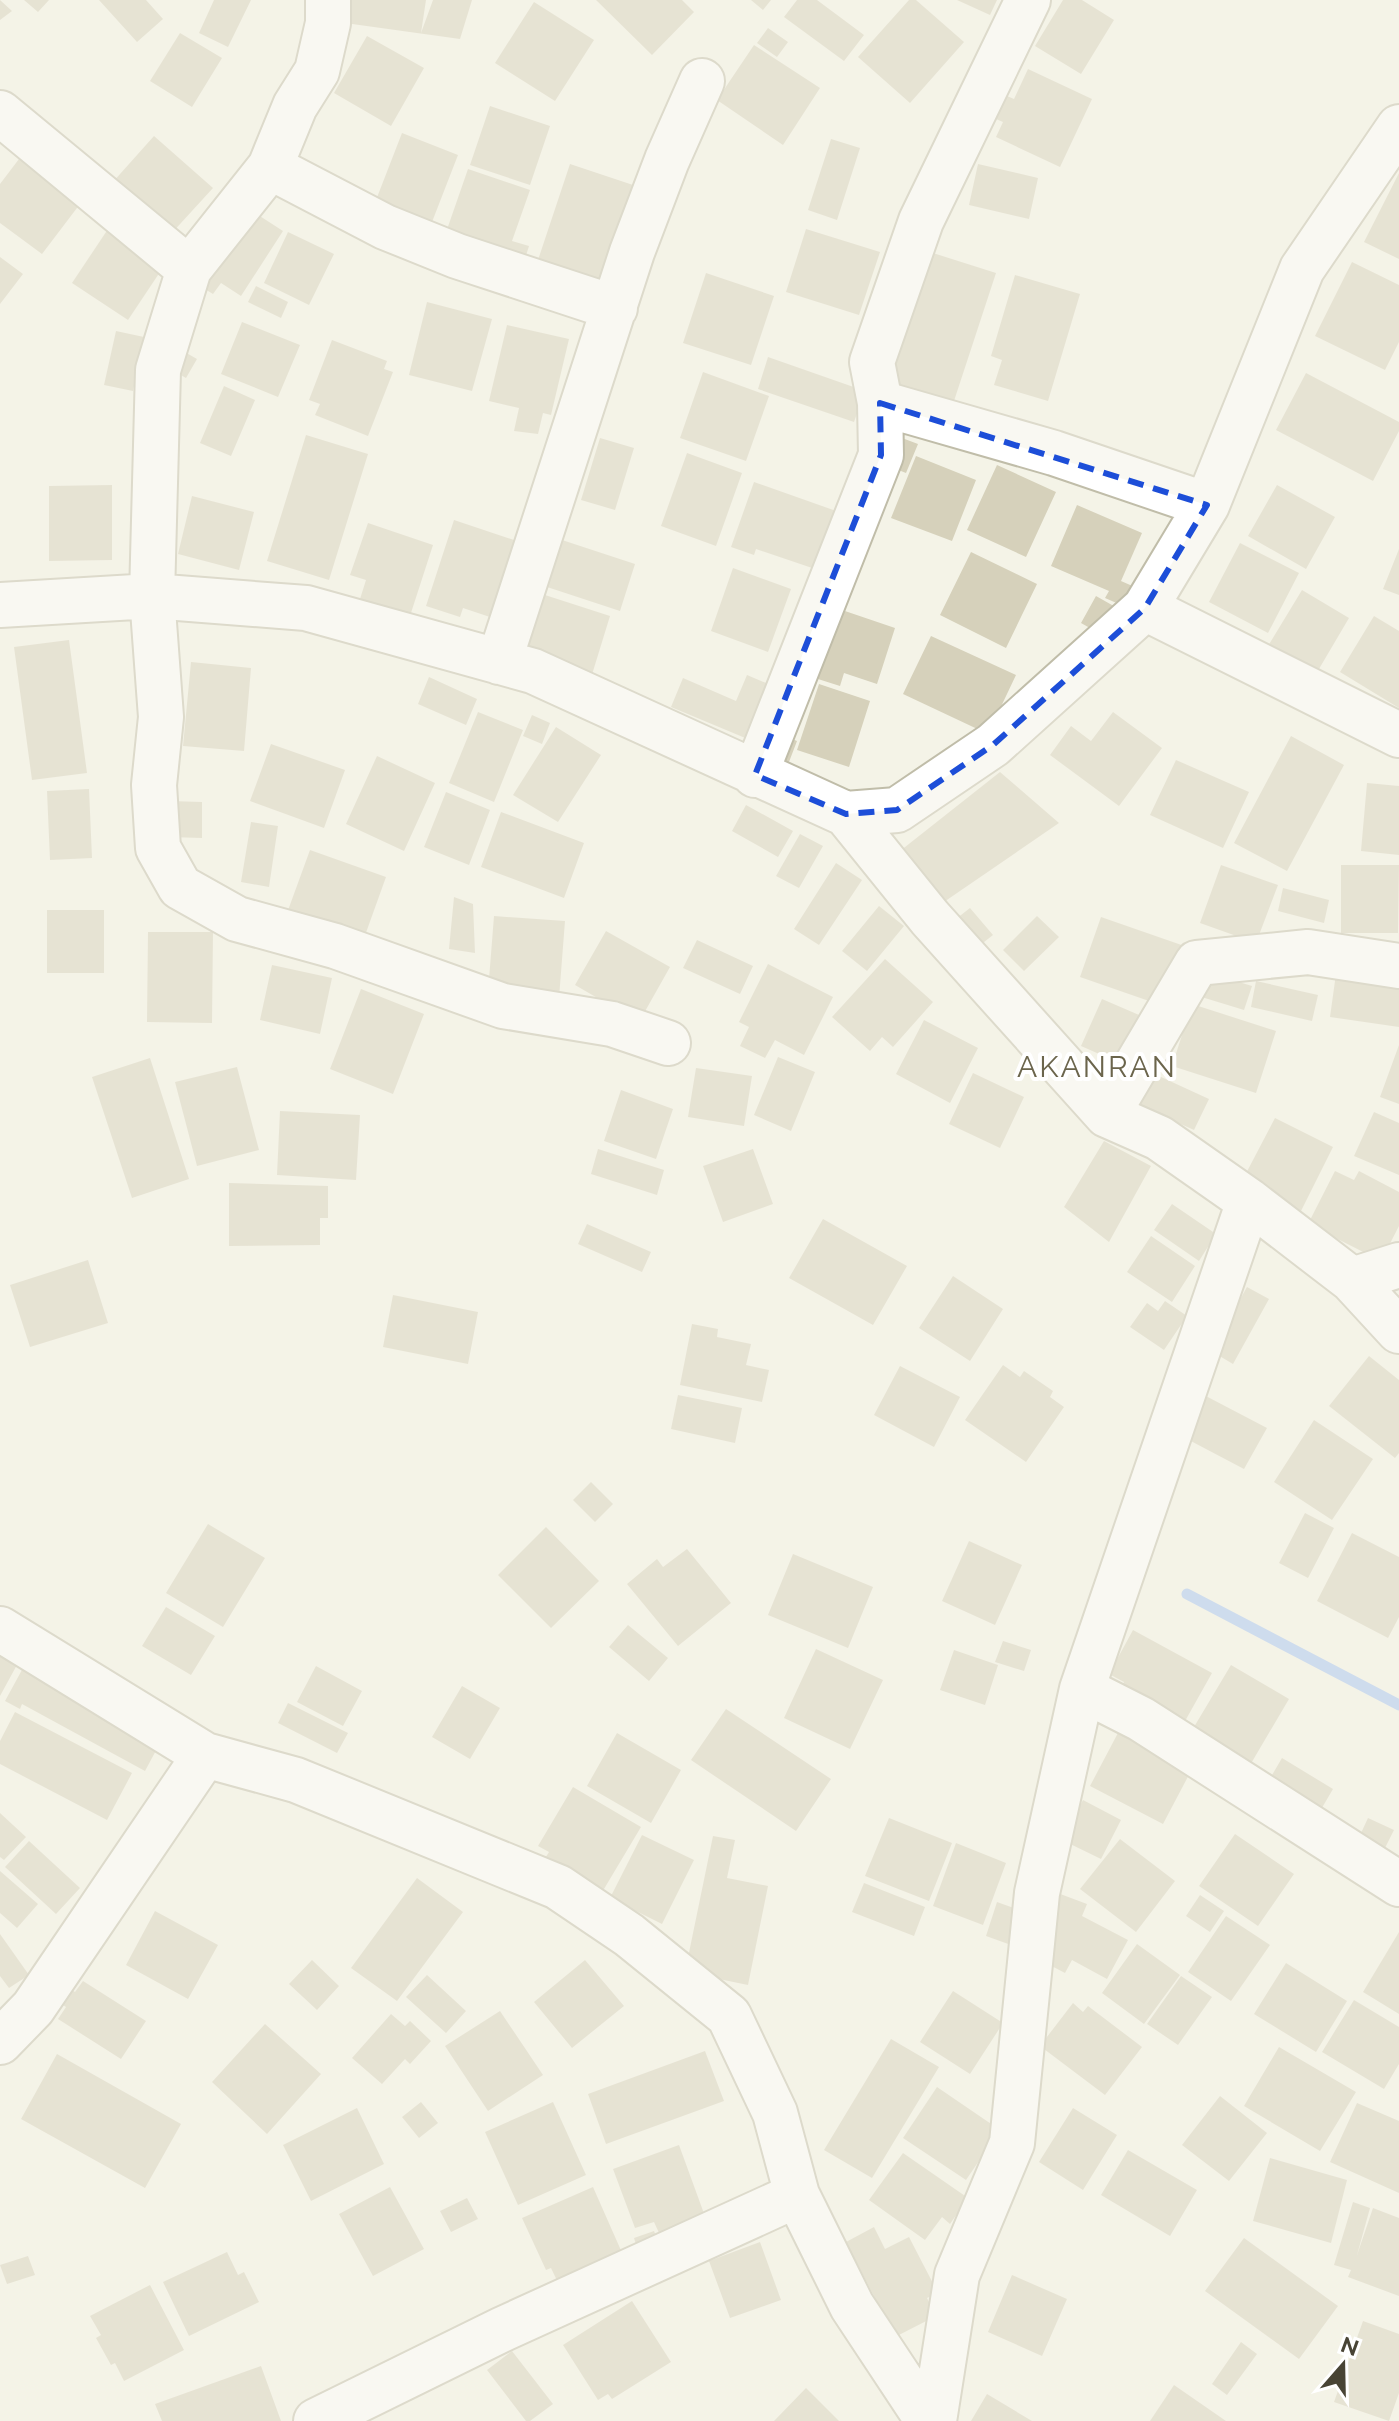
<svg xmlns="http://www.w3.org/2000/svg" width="1399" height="2421" font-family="Raleway,sans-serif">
  <rect width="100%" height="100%" fill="#f4f3e7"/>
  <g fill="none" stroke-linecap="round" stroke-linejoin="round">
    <path stroke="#a0c1f4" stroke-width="11" d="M1187,1594L1399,1705"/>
  </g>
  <path fill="#d6d1bb" d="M0,0L12,11L0,20Z
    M24,0H49L38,12Z
    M99,0H146L163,19L137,42Z
    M214,0H251L228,47L199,33Z
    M348,0H426L421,33L433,0H472L460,39L345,23Z
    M596,0H682L694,12L652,55Z
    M751,0H771L763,10Z
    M797,0H817L864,35L844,61L784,17Z
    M909,0H916L964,42L910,103L858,57Z
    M957,0H997L990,15Z
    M1063,0H1082L1114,20L1081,74L1035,46Z
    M534,2L594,40L555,101L495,63Z
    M768,28L788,42L777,57L757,43Z
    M180,33L222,58L192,107L150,81Z
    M367,36L424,68L391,126L334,93Z
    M754,45L820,88L783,145L717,100Z
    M1028,69L1092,99L1060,167L996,137L1003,122L996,119L1007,96L1014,99Z
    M490,106L550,126L530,185L470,165Z
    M402,133L458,155L432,222L376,200Z
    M154,136L213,188L170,235L112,183Z
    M831,139L860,148L837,220L808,210Z
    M19,159L80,204L42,254L0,223V184Z
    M570,164L633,185L597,292L534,272Z
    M978,164L1038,178L1029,219L969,205Z
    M468,169L530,190L512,241L529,246L522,268L443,241Z
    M1399,173V259L1364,242Z
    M249,209L283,231L241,296L221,283L213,294L195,283Z
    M108,229L164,266L128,320L72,283Z
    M806,229L880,252L859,315L786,292Z
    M288,232L334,254L309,305L264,283Z
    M933,253L996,273L953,404L890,383Z
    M0,257L23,274L0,304Z
    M1352,262L1399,285V342L1385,370L1315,336Z
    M706,273L774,296L751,365L683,343Z
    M1015,275L1080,294L1048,401L994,385L1002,360L991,356Z
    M256,286L288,302L281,318L248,302Z
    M427,302L492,319L472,391L409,375Z
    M242,322L300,345L278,397L221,374Z
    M507,325L569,339L551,415L543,413L538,434L514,431L519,408L489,401Z
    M116,331L144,337L133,391L104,385Z
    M332,340L387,361L384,369L393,372L368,436L315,415L320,404L309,400Z
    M176,347L197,359L186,378L165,366Z
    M768,357L865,391L854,422L758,389Z
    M703,372L769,396L746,461L680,438Z
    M1306,373L1399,422V431L1373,481L1276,430Z
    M224,386L255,400L231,456L200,443Z
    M306,435L368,454L329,580L267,561Z
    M600,438L634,448L615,510L581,500Z
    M902,438L918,444L906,473L891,467Z
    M687,453L742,473L716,546L661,526Z
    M916,456L976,480L952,541L891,518Z
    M997,465L1056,492L1026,557L967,530Z
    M754,482L839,512L818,570L756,549L754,555L731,547Z
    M112,485V560L49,561V486Z
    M1277,485L1335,517L1306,569L1248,536Z
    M192,496L254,512L239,570L178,554Z
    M1077,505L1142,533L1121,581L1137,588L1128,608L1105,598L1109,591L1051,566Z
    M454,520L517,541L493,618L463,608L460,617L426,606Z
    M368,523L433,545L410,616L360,599L366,580L350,575Z
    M559,539L635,564L620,611L544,586Z
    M1240,543L1299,573L1268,633L1209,602Z
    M1399,549V595L1383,589Z
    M971,552L1037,584L1006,648L940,615Z
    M733,568L791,589L768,652L711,631Z
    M1302,590L1349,618L1316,674L1268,646Z
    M545,595L610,616L590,681L524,660Z
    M1096,596L1119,609L1104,636L1081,623Z
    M842,610L895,628L877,684L844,673L840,686L818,679Z
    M1374,616L1399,631V708L1340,672Z
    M931,636L1016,675L988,734L903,694Z
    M69,640L87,773L32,780L14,647Z
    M191,662L251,668L244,751L183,746Z
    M747,675L773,686L750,740L671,707L683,678L736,701Z
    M429,677L477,699L466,725L418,704Z
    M819,684L870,701L849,767L797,750Z
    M478,712L523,730L494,802L449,783Z
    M1113,712L1162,748L1119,806L1050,755L1071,726L1091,741Z
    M532,715L550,723L542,744L523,736Z
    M556,727L601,755L558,822L513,795Z
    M782,735L797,741L784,775Z
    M1291,736L1344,765L1287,871L1234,843Z
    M271,744L345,770L324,828L250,801Z
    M377,756L435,783L404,851L346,824Z
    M1176,760L1249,792L1223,848L1150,815Z
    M1000,772L1059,823L941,904L900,851Z
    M1367,783L1399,786V855L1361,851Z
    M89,789L92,858L50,860L47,791Z
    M446,792L490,810L469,865L424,847Z
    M170,801L202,802V838L169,837Z
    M746,805L793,831L778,857L732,831Z
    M501,812L584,843L564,898L481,867Z
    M251,822L278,826L269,887L241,882Z
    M800,834L823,846L799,888L776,876Z
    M310,850L386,877L363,941L287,913Z
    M836,863L862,880L819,945L794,929Z
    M1221,865L1278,885L1256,943L1200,923Z
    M1341,865H1399L1398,933H1341Z
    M1283,888L1329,900L1324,923L1278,911Z
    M454,897L473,904L475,953L449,949Z
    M879,906L904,926L867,971L842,951Z
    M970,908L993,935L974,950L952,922Z
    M47,910H104V973H47Z
    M494,916L565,921L559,998L488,992Z
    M1037,916L1059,937L1024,971L1003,950Z
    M1101,917L1193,949L1172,1009L1080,977Z
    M606,931L670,967L639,1022L575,985Z
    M148,932H213L212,1023L147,1022Z
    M697,940L753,966L740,994L683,968Z
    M1339,952L1399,960V1027L1330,1017Z
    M885,959L933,1002L893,1047L882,1037L870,1051L832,1017Z
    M768,964L833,997L804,1055L775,1040L765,1058L740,1046L749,1027L739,1022Z
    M272,965L332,978L320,1034L260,1020Z
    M1203,971L1252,986L1244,1010L1195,995Z
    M1256,981L1318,995L1312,1021L1251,1007Z
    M361,989L424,1014L393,1094L330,1069Z
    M1102,999L1153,1021L1131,1068L1081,1046Z
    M1192,1004L1276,1031L1256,1093L1172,1066Z
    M924,1020L978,1048L950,1103L896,1074Z
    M1399,1045V1104L1380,1097Z
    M778,1057L815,1072L791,1131L754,1115Z
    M150,1058L189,1179L132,1198L92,1077Z
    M237,1067L259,1150L197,1166L175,1082Z
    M696,1068L752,1076L744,1126L688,1117Z
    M1148,1071L1209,1099L1194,1130L1134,1103Z
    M973,1073L1024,1097L1000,1148L949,1124Z
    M621,1090L673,1109L656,1159L604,1141Z
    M280,1111L360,1115L356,1180L277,1175Z
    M1374,1112L1399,1123V1175L1354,1156Z
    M1275,1118L1333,1147L1301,1211L1242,1181Z
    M1104,1141L1151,1166L1109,1242L1064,1207Z
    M598,1149L664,1170L657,1195L591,1174Z
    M753,1149L773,1204L723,1222L703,1166Z
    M1335,1171L1354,1180L1359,1171L1399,1192V1226L1381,1261L1308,1224Z
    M229,1183L328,1186V1218H320V1245L229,1246Z
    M1172,1204L1216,1234L1199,1261L1154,1230Z
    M823,1219L907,1266L873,1325L789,1278Z
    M587,1224L651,1252L642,1272L578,1244Z
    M1151,1236L1195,1266L1172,1302L1127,1272Z
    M88,1260L108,1323L30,1347L10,1285Z
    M953,1276L1003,1309L970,1361L919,1328Z
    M1247,1287L1269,1299L1233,1364L1211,1351Z
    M393,1295L478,1312L468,1364L383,1347Z
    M1165,1301L1187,1316L1164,1350L1130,1327L1147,1303L1158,1311Z
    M692,1324L718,1329L717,1337L751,1344L746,1365L769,1370L762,1402L680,1385Z
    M1369,1356L1399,1380V1453L1395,1458L1329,1406Z
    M1003,1365L1020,1377L1024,1371L1053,1391L1050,1397L1064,1407L1026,1462L965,1420Z
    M900,1366L960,1397L934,1447L874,1415Z
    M1202,1394L1267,1428L1244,1469L1187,1439L1201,1414L1193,1410Z
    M678,1395L742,1408L735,1443L671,1429Z
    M1314,1420L1373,1459L1332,1520L1274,1482Z
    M591,1482L613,1504L595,1522L573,1500Z
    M1305,1513L1334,1528L1308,1578L1279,1563Z
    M208,1524L265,1558L223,1627L166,1593Z
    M546,1527L599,1581L551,1628L498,1575Z
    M1352,1533L1399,1557V1617L1388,1638L1317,1601Z
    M969,1541L1022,1565L995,1625L942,1601Z
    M687,1549L731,1603L678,1646L627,1584L657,1559L663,1567Z
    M793,1554L873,1587L848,1648L768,1615Z
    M166,1607L215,1636L191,1675L142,1646Z
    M628,1625L668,1658L649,1681L609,1647Z
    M1133,1630L1212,1673L1180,1730L1116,1696L1124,1682L1109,1674Z
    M1003,1641L1031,1650L1024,1671L995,1662Z
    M816,1649L883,1680L850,1749L784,1718Z
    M954,1650L998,1665L985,1705L940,1690Z
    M0,1653L18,1663L0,1696Z
    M1231,1665L1289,1699L1246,1772L1188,1737Z
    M316,1666L362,1691L343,1726L297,1702Z
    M23,1668L160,1743L145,1771L22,1704L20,1709L5,1701Z
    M462,1686L500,1708L470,1759L432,1737Z
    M288,1703L348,1733L337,1753L278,1723Z
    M726,1709L831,1779L796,1831L691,1760Z
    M15,1712L132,1773L107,1820L0,1764V1741Z
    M1119,1731L1192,1769L1163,1824L1090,1786Z
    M617,1733L681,1770L651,1823L587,1786Z
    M1282,1758L1333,1789L1316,1818L1265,1787Z
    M573,1787L641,1827L601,1894L544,1860L549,1852L538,1846Z
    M1083,1800L1121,1820L1101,1859L1062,1840Z
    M0,1813L26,1837L4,1860L0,1857Z
    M889,1818L952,1843L929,1901L865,1876Z
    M1368,1818L1394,1830L1380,1858L1355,1846Z
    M1235,1834L1294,1874L1258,1926L1199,1886Z
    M642,1835L694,1860L662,1924L610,1898Z
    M713,1836L735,1840L727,1878L768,1886L748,1985L685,1972Z
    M1120,1839L1175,1881L1136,1932L1080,1889Z
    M29,1841L80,1888L56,1914L5,1867Z
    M956,1843L1006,1863L983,1925L933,1906Z
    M0,1871L38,1904L17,1928L0,1913Z
    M417,1878L463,1912L397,2001L351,1968Z
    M864,1883L925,1907L914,1936L852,1912Z
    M1055,1892L1087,1904L1082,1916L1128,1940L1107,1979L1072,1960L1065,1973L1042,1961Z
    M1200,1895L1224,1911L1210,1932L1186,1916Z
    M997,1902L1022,1911L1011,1945L986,1936Z
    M155,1911L218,1945L188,1999L126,1965Z
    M1226,1916L1270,1945L1231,2001L1188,1972Z
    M1399,1932V2014L1363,1992Z
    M0,1934L29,1975L9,1988L0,1976Z
    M1137,1944L1180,1975L1144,2024L1102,1993Z
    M312,1960L339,1986L317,2010L289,1984Z
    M585,1960L624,2006L572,2048L534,2002Z
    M1286,1963L1347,2001L1316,2052L1254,2014Z
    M427,1975L466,2011L446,2033L406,1997Z
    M1181,1976L1212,1997L1178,2045L1147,2024Z
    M83,1981L146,2021L121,2059L58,2019L66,2007L57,2001L66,1986L75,1992Z
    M953,1991L1003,2023L970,2074L920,2042Z
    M1354,2000L1399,2027V2064L1384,2089L1322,2052Z
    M1073,2003L1083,2012L1088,2006L1142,2047L1105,2095L1040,2046Z
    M500,2011L543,2075L488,2111L445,2046Z
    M391,2014L405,2026L410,2021L431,2041L410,2064L405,2059L382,2084L352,2058Z
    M265,2024L321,2074L267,2134L212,2082Z
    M891,2039L939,2067L872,2178L824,2150Z
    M1279,2047L1356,2092L1320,2151L1244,2106Z
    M705,2051L724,2101L606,2144L588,2094Z
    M57,2054L181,2124L145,2188L21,2119Z
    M937,2087L1000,2130L966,2180L903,2138Z
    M1220,2096L1267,2133L1229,2181L1182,2145Z
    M421,2102L438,2123L419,2138L402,2117Z
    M553,2102L586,2175L518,2205L485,2132Z
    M1357,2103L1399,2121V2193L1330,2162Z
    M357,2108L384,2164L311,2201L283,2145Z
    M1073,2108L1117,2135L1083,2190L1039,2162Z
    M679,2145L706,2219L660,2235L654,2222L635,2228L613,2169Z
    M1128,2150L1197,2190L1170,2236L1101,2195Z
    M903,2153L968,2198L950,2224L942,2217L925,2240L869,2200Z
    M1270,2158L1347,2180L1331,2243L1253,2221Z
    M390,2187L424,2249L373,2276L339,2214Z
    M593,2187L627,2264L563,2293L551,2268L546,2270L522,2218Z
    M467,2198L478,2219L451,2232L440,2211Z
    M1353,2202L1370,2208L1357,2255L1373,2208L1399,2218V2296L1348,2277L1351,2270L1334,2265Z
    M874,2227L885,2249L909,2237L938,2293L927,2298L936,2316L895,2337L846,2242Z
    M654,2231L662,2252L641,2260L634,2238Z
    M1244,2238L1338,2306L1299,2359L1205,2291Z
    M760,2242L781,2300L730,2318L709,2261Z
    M227,2252L238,2275L244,2272L259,2302L189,2336L163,2282Z
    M28,2256L35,2275L7,2284L0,2265Z
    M1012,2275L1067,2299L1042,2356L988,2332Z
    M150,2285L184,2350L124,2381L115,2363L111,2365L96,2338L101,2335L90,2316Z
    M632,2301L671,2362L612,2399L608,2394L598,2400L563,2345Z
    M1363,2321L1399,2334V2393L1389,2421L1334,2402Z
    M1241,2342L1257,2354L1227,2395L1212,2384Z
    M512,2351L553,2404L530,2421H526L487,2370Z
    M261,2366L281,2421H162L155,2404Z
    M1174,2385L1226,2421H1150Z
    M806,2388L839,2421H774Z
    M987,2394L1032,2421H971Z"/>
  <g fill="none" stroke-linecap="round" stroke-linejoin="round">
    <g stroke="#c0bda9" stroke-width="48">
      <path id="street" d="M328,0V23L317,71L295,106L270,167L189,269L158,370L152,596L161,717L154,785L158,848L180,887L237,919L335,946L503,1006L612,1024L668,1043
        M0,113L189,269
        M270,167L385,227L457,256L615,308
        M880,403L1054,453L1207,505
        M0,605L152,596L306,608L533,671L846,814L897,810L993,745L1145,608L1207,505L1302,269L1399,127
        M1145,608L1399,735
        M499,662L632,252L667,160L702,81
        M755,775L881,455L880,403L872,362L921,221L1028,0
        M846,814L930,918L1107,1115L1159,1138L1249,1201L1352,1280L1399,1331
        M1107,1115L1197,963L1308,952L1399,966
        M1352,1280L1399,1265
        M0,1629L205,1755L296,1780L558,1887L629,1935L729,2016L775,2113L797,2195L852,2306L928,2421
        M1082,1689L1141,1719L1399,1884
        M0,2042L33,2008L205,1755
        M316,2421L503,2329L797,2195
        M934,2421L957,2275L1012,2143L1037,1893L1082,1689L1249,1201"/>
    </g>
    <use href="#street" stroke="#fff" stroke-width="44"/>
  </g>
  <path d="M0 0H1399V2421H0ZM880,403L1207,505L1145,608L993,745L897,810L846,814L755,775L881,455Z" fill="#f4f3e7" fill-opacity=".55" fill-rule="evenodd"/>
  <path fill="none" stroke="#1d4ed8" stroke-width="6" stroke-dasharray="16 10" stroke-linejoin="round" d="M880,403L1207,505L1145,608L993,745L897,810L846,814L755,775L881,455Z"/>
  <g text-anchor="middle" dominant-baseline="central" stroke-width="8" stroke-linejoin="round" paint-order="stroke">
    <g font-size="30" letter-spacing="2" fill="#6b654c" stroke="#fff">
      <text x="1097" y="1066">AKANRAN</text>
    </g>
  </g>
  <g transform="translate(1343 2365) rotate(20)" stroke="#ffffff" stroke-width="6" paint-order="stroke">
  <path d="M0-6L14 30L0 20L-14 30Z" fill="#484435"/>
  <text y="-12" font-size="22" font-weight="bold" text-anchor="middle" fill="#484435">N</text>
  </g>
</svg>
